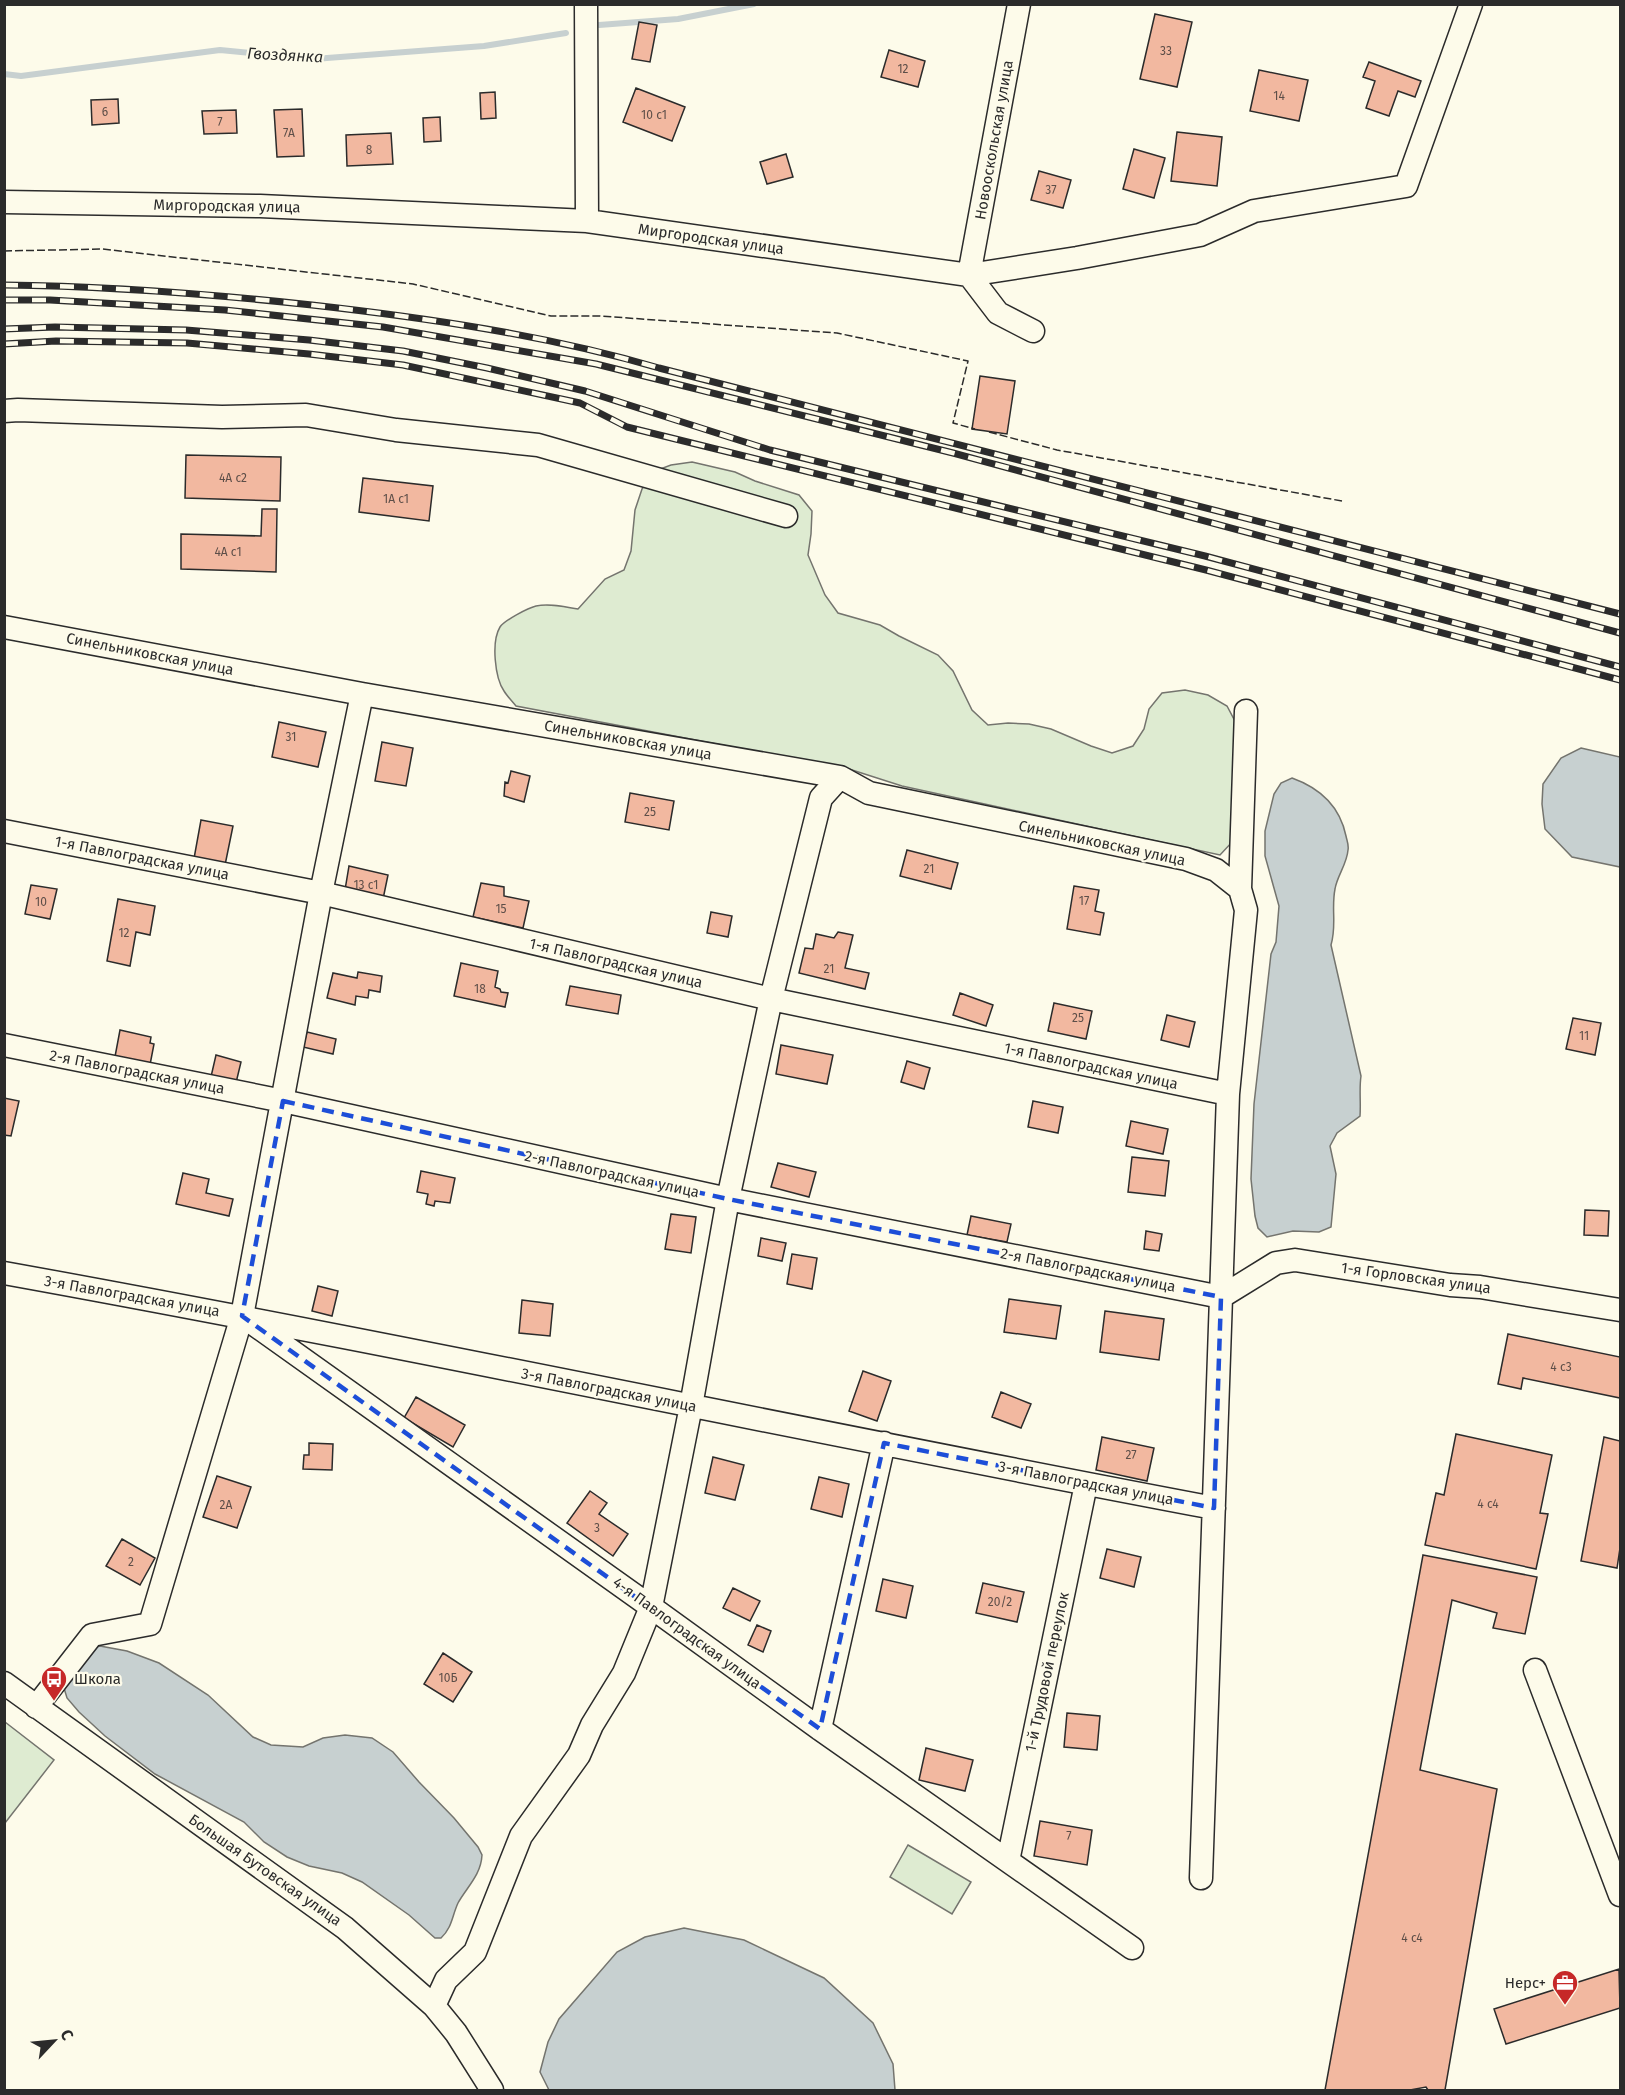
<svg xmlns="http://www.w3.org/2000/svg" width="1625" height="2095" font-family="'Fira Sans',sans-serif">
  <rect width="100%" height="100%" fill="#fdfbea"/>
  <path fill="#deebd1" stroke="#74746e" stroke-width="1.5" d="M692,462L735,472L755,481L799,495L812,511L811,534L808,555L825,595L838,613L880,625L899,636L938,655L953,671L972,710L988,725L1008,723L1029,724L1051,729L1091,746L1112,753L1133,746L1144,729L1149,709L1162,693L1185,690L1208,695L1227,706L1237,725L1234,840L1220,855L902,786L849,769L516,706C512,701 507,696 504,691C495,678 491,642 500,627C505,620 528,608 536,606C550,603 565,607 578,609L605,579L624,570L631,551L635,510L642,489L652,472L671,465Z
    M5,1722L54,1760L5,1823H4Z
    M908,1845L971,1882L952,1914L890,1877Z"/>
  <path fill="#c7d0d0" stroke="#74746e" stroke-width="1.5" d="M1581,748L1620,757V867L1572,857L1545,829L1542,804L1543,784L1561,758Z
    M1292,778C1320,788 1340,807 1346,836C1347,841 1349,845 1348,850C1347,864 1337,876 1335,889C1331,909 1337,925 1331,945L1361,1076C1359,1089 1361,1102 1360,1116L1337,1133L1330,1146L1336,1174L1331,1227L1319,1232L1293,1231L1267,1237L1258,1228L1255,1216L1251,1179L1254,1104L1271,954L1276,942L1279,906L1265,856V831L1274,794L1281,783Z
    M100,1646L127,1651L159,1663L208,1695L253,1737L271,1745L303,1747L323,1738L345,1735L372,1738L393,1752L419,1782L454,1818L478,1847L482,1855C481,1875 467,1887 458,1903C452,1916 452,1928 441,1938H435L409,1915L362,1882L342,1873L309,1866L287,1857L264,1842L244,1822L155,1774L105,1736L79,1712L67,1698L64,1688L89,1649Z
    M684,1928L744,1940L824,1978L873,2023L893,2064L895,2090H549L540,2072L548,2042L559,2019L617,1952L645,1937Z"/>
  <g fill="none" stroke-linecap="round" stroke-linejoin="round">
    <path stroke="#c7d0d0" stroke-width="6" d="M599,25L678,19L754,4
      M4,74L21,76L220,50L314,59L484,46L566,33"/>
  </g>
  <path fill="#f2b8a0" stroke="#2b2b2b" stroke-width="1.5" d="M1155,14L1192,22L1177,87L1140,79Z
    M639,22L657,25L650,62L632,59Z
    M889,50L925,61L918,87L881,77Z
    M1369,62L1421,81L1415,97L1398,91L1389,116L1366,108L1375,81L1363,77Z
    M1259,70L1308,80L1299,121L1250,111Z
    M636,88L685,107L672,141L623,122Z
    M495,92L496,118L481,119L480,93Z
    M118,99L119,123L92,125L91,100Z
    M302,109L304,156L277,157L274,110Z
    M236,110L237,133L204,134L202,111Z
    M440,117L441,141L424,142L423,118Z
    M1177,132L1222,137L1217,186L1171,181Z
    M391,133L393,164L347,166L346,135Z
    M1134,149L1165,158L1154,198L1123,189Z
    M786,154L793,177L767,184L760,162Z
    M1039,171L1071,180L1063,208L1031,200Z
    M980,376L1015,381L1007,434L972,429Z
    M186,455L281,457L280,501L185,498Z
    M363,478L433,486L429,521L359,512Z
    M262,509H277L276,572L181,569V534L261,536Z
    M279,722L326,732L318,767L272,757Z
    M382,742L413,748L406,786L375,781Z
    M511,771L530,776L524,802L504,796L505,782L508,783Z
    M630,793L674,801L669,830L625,822Z
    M201,820L233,826L224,870L193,864Z
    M907,850L958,863L951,889L900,876Z
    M349,866L388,875L382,904L344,896Z
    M481,883L504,887V896L529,901L523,928L473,917Z
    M31,885L57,889L50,919L25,914Z
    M1074,886L1099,890L1095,911L1104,913L1100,935L1067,929Z
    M118,899L155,906L150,935L136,932L130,966L107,961Z
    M711,912L732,916L728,937L707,933Z
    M838,932L853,935L845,968L869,973L865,989L799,973L805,948L813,949L816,934L834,938Z
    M461,963L498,971L495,987L500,989L501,992L508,993L505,1007L454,996Z
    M358,972L382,976L380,992L369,990L368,998L356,996L355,1005L327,998L333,973L357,978Z
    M570,986L621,995L618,1014L566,1005Z
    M960,993L993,1005L986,1026L953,1015Z
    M1054,1003L1092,1011L1086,1039L1048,1031Z
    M1167,1015L1195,1022L1189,1047L1161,1040Z
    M1573,1018L1601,1023L1595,1055L1566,1049Z
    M120,1030L151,1037L150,1043L154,1044L149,1070L114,1062Z
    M307,1032L336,1039L333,1054L303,1047Z
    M781,1045L833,1055L827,1084L776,1074Z
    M216,1055L241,1062L235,1087L210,1081Z
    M907,1061L930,1068L924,1089L901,1082Z
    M4,1098L19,1101L11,1136L4,1135Z
    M1033,1101L1063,1107L1058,1133L1028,1127Z
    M1131,1121L1168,1129L1163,1154L1126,1146Z
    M1132,1157L1169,1161L1165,1196L1128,1192Z
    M778,1163L816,1172L809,1197L771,1187Z
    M421,1171L455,1178L450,1203L435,1201L434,1206L426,1204L428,1194L417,1192Z
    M183,1173L209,1179L206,1193L233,1199L229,1216L176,1204Z
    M1585,1210L1609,1211L1608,1236L1584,1235Z
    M671,1214L696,1217L691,1253L665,1249Z
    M971,1216L1011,1224L1007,1242L967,1235Z
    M1146,1231L1162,1234L1159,1251L1144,1249Z
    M761,1238L786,1243L782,1261L758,1256Z
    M792,1254L817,1258L812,1289L787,1284Z
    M318,1286L338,1291L332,1316L312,1311Z
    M1009,1299L1061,1306L1056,1339L1004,1332Z
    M522,1300L553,1304L550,1336L519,1333Z
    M1105,1311L1164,1319L1159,1360L1100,1352Z
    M1508,1334L1620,1357V1398L1523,1378L1521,1389L1498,1384Z
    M863,1371L891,1381L877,1421L849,1411Z
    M1001,1392L1031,1404L1021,1428L992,1417Z
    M416,1397L465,1425L453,1447L404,1418Z
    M1456,1434L1552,1455L1540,1513L1548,1514L1536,1569L1425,1545L1436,1493L1444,1495Z
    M1102,1437L1154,1448L1147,1481L1096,1470Z
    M1604,1437L1620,1441V1548L1617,1568L1581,1561Z
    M309,1443L333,1444L332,1470L303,1469L304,1455H309Z
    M713,1457L744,1465L735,1500L705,1493Z
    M217,1476L251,1487L237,1528L203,1517Z
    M819,1477L849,1484L842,1517L811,1509Z
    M590,1491L607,1503L599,1514L628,1534L613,1556L567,1523Z
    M122,1539L155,1558L140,1585L106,1566Z
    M1107,1549L1141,1557L1134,1587L1100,1578Z
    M1423,1555L1537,1577L1525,1634L1493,1628L1497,1613L1452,1600L1420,1770L1497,1789L1445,2090H1428L1426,2087L1410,2090H1325Z
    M883,1579L913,1586L906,1618L876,1611Z
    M983,1583L1024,1592L1017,1622L976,1613Z
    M733,1588L760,1601L750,1621L723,1608Z
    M757,1625L771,1631L763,1652L748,1645Z
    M443,1653L472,1672L453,1702L424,1684Z
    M1067,1713L1100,1716L1097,1750L1064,1747Z
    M926,1748L973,1760L965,1791L919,1780Z
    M1040,1821L1092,1830L1087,1865L1034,1856Z
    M1619,1969L1620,2008L1506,2044L1494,2009Z"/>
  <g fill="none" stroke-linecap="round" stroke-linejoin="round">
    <g stroke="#2b2b2b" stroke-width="25">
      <path id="minor" d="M586,4L587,221
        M1019,4L969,275L998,313L1033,331
        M4,202L260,206L587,221L969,275L1077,258L1200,235L1254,211L1406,186L1471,4
        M4,411L18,410L222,417L306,415L396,430L538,445L786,516
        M4,627L362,694L840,777L869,793L1186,859L1216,870L1240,889
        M4,831L321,893L771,999L1228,1094
        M4,1045L283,1101L728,1199L1221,1297L1276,1263L1295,1260L1450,1285L1480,1287L1620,1310
        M4,1273C408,1346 810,1432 1214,1508
        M248,1320L651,1607L820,1729L1132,1948
        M1535,1670L1620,1895
        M4,1683L345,1928L434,2006L456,2033L492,2090
        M36,1707L92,1635L150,1624L242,1316L321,893L362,694
        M820,1729L884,1443
        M1008,1861L1086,1484
        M1201,1878L1228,1094L1246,910L1240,889L1246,711
        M434,2006L446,1980L475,1952L521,1836L579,1755L592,1725L624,1673L651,1607L691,1406L728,1199L771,999L821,798L840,777"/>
    </g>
    <use href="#minor" stroke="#fdfbea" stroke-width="22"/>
    <g stroke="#2b2b2b" stroke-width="7">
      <path id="rail" d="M4,285C107,286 210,294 312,305C428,318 546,335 659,368L1620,614
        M4,300H50L225,310L383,327L596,364L953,453L1620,633
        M4,329L55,327L186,330L309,340L403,351L487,368L585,391L770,450L1205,556L1620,667
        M4,344L56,341L187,343L309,354L403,365L580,403L627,427L1206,570L1620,680"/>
    </g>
    <use href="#rail" stroke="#fdfbea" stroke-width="4.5" stroke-dasharray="14" stroke-linecap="butt"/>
    <path stroke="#2b2b2b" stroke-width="1.5" stroke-dasharray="8 3" stroke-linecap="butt" d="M4,251L102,249L413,284L551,316H600L837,333L968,361L953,423L975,429
      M989,432L1057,450L1342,501"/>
  </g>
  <path fill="none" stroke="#1d4ed8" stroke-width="4.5" stroke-dasharray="12 8" stroke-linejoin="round" d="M283,1101L728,1199L1221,1297L1214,1508L884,1443L820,1729L242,1316Z"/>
  <defs>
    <g id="bus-pin" transform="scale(1.35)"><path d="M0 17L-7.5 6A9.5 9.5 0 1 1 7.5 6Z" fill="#c62828" stroke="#fdfbea"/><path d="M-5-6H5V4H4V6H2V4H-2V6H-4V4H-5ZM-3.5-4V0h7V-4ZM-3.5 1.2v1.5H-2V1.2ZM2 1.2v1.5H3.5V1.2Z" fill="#fff"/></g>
    <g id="office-pin" transform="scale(1.35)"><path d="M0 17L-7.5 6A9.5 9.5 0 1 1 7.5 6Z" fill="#c62828" stroke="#fdfbea"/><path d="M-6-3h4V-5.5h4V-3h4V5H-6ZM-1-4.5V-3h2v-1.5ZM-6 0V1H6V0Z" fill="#fff"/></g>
  </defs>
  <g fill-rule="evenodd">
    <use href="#bus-pin" x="54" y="1679"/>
    <use href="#office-pin" x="1565" y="1983"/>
  </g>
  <g text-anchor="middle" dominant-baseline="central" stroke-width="4.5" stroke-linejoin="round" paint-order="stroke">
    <g font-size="12" fill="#5d4e48">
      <text x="1166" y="51">33</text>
      <text x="903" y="69">12</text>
      <text x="1279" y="96">14</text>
      <text x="105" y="112">6</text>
      <text x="654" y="115">10 с1</text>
      <text x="220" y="122">7</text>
      <text x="289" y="133">7А</text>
      <text x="369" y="150">8</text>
      <text x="1051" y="190">37</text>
      <text x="233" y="478">4А с2</text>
      <text x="396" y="499">1А с1</text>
      <text x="228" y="552">4А с1</text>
      <text x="291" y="737">31</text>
      <text x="650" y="812">25</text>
      <text x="929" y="869">21</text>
      <text x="366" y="885">13 с1</text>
      <text x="1084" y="901">17</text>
      <text x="41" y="902">10</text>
      <text x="501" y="909">15</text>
      <text x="124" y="933">12</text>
      <text x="829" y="969">21</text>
      <text x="480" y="989">18</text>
      <text x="1078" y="1018">25</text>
      <text x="1584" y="1036">11</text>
      <text x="1561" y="1367">4 с3</text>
      <text x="1131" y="1455">27</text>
      <text x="1488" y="1504">4 с4</text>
      <text x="226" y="1505">2А</text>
      <text x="597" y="1528">3</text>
      <text x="131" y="1562">2</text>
      <text x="1000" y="1602">20/2</text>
      <text x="448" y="1678">10Б</text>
      <text x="1069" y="1836">7</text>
      <text x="1412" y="1938">4 с4</text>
    </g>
    <g font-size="15" fill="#2b2b2b" stroke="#fdfbea">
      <text transform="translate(994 140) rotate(-80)">Новооскольская улица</text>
      <text transform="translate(227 206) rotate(1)">Миргородская улица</text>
      <text transform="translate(711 239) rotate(8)">Миргородская улица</text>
      <text transform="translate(150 654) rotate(11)">Синельниковская улица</text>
      <text transform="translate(628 740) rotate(10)">Синельниковская улица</text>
      <text transform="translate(1102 843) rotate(12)">Синельниковская улица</text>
      <text transform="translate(142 858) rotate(11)">1-я Павлоградская улица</text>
      <text transform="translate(616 963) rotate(13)">1-я Павлоградская улица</text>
      <text transform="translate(1091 1066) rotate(12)">1-я Павлоградская улица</text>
      <text transform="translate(137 1072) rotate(11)">2-я Павлоградская улица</text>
      <text transform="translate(612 1174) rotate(12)">2-я Павлоградская улица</text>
      <text transform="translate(1088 1270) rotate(11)">2-я Павлоградская улица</text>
      <text transform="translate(1416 1278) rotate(8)">1-я Горловская улица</text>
      <text transform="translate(132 1296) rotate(10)">3-я Павлоградская улица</text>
      <text transform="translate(609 1390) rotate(11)">3-я Павлоградская улица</text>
      <text transform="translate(1086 1483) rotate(11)">3-я Павлоградская улица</text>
      <text transform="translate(687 1633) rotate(36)">4-я Павлоградская улица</text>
      <text transform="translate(1047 1672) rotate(-78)">1-й Трудовой переулок</text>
      <text transform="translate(265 1870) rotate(35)">Большая Бутовская улица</text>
    </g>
    <g font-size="15" fill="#2b2b2b" stroke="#fdfbea" text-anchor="start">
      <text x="74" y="1679">Школа</text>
      <text x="1546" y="1983" text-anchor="end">Нерс+</text>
    </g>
    <g font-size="16" font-style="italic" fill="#2b2b2b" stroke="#fdfbea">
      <text transform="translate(285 55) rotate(3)">Гвоздянка</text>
    </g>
  </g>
  <rect width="1625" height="2095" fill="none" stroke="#2b2b2b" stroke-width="12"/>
  <g transform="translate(54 2041) rotate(64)" stroke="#fdfbea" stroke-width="4.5" paint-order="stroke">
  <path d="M0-4.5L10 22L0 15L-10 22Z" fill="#2b2b2b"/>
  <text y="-9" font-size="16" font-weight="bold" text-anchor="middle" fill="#2b2b2b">С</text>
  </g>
</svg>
